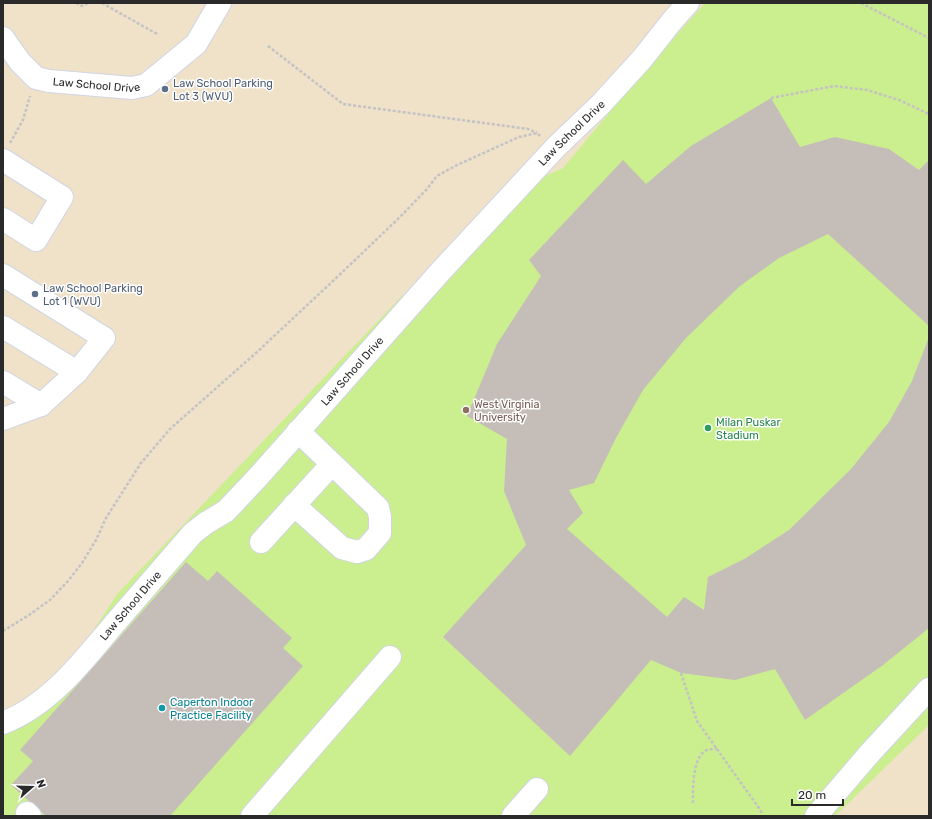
<svg xmlns="http://www.w3.org/2000/svg" width="932" height="819" font-family="Rubik,sans-serif">
  <rect width="100%" height="100%" fill="#ede4db"/>
  <path fill="#f0e1c9" d="M3,3H929V816H3Z"/>
  <path fill="#cbee8f" d="M705,3H929V725L835,816H3V720L63,676L118,593L401,297L534,181L563,168L644,71Z"/>
  <path fill="#c5beb8" d="M771,98L800,147L835,137L889,149L919,170L929,160V326L828,234L779,258L740,286L686,338L643,390L616,438L594,483L569,490L583,513L567,529L667,617L684,597L704,610L708,577L746,558L789,530L851,469L889,422L912,381L929,337V628L883,665L805,720L775,669L735,680L681,673L651,660L570,756L443,637L526,545L504,491L507,439L467,416L497,344L541,276L529,260L623,160L646,184L691,146Z
    M186,562L208,581L217,571L292,638L283,648L303,666L170,816H46L11,785L33,761L20,750Z"/>
  <g fill="none" stroke-linecap="round" stroke-linejoin="round">
    <g stroke="#d0d5e4" stroke-width="24">
      <g id="minor">
        <path id="s1" d="M3,38L20,62L36,78L49,81L132,88L146,85L196,44L220,3"/>
        <path d="M3,160L62,197L36,240L3,219"/>
        <path d="M3,275L104,338L77,372L41,405L3,419"/>
        <path d="M3,327L77,372"/>
        <path d="M3,382L41,405"/>
        <path d="M294,505L342,548L357,552L366,549L380,533V517L378,508L298,431"/>
        <path d="M261,542L332,464"/>
        <path id="s2" d="M3,723C50,705 83,661 115,623C141,593 167,563 193,533L206,523L226,511L258,477L440,272L556,147L601,104L642,59L672,21L688,3"/>
        <path d="M27,813L30,816"/>
        <path d="M252,816L390,657"/>
        <path d="M513,816L537,789"/>
        <path d="M816,816L870,753L929,689"/>
      </g>
    </g>
    <path stroke="#c3c3c3" stroke-width="2.5" stroke-dasharray="3 2" stroke-linecap="butt" d="M76,3L82,6L88,3
      M102,3L157,34
      M861,3L929,38
      M268,46L343,104L528,129L537,133
      M771,98L834,86L867,90L899,100L929,114
      M10,143L23,120L30,96
      M3,631L29,615L50,600L68,581L82,563L96,540L106,518L141,463L170,429L257,352L334,280L400,217L427,189L437,176L457,165L519,137L537,133L540,136
      M681,673L697,721L761,811V816
      M693,803C693,790 692,756 707,750C710,749 714,749 717,748"/>
    <use href="#minor" stroke="#fff" stroke-width="22"/>
  </g>
  <g fill="#5c6f8a" stroke="#fff" stroke-width="1.5">
    <circle cx="165" cy="89" r="4"/>
    <circle cx="35" cy="294" r="4"/>
  </g>
  <circle fill="#8d6e63" stroke="#fff" stroke-width="1.5" cx="466" cy="410" r="4"/>
  <circle fill="#2e9e5b" stroke="#fff" stroke-width="1.5" cx="708" cy="428" r="4"/>
  <circle fill="#0f9aa8" stroke="#fff" stroke-width="1.5" cx="162" cy="708" r="4"/>
  <g text-anchor="middle" dominant-baseline="central" stroke-width="3" stroke-linejoin="round" paint-order="stroke">
    <g font-size="11" fill="#2a2a2a" stroke="#fff">
      <text stroke="none"><textPath href="#s1" startOffset="113">Law School Drive</textPath></text>
      <text stroke="none"><textPath href="#s2" startOffset="823">Law School Drive</textPath></text>
      <text stroke="none"><textPath href="#s2" startOffset="499">Law School Drive</textPath></text>
      <text stroke="none"><textPath href="#s2" startOffset="175">Law School Drive</textPath></text>
    </g>
    <g font-size="11" fill="#4e5e75" stroke="#fff" text-anchor="start">
      <text x="173" y="83">Law School Parking<tspan x="173" dy="13">Lot 3 (WVU)</tspan></text>
      <text x="43" y="288">Law School Parking<tspan x="43" dy="13">Lot 1 (WVU)</tspan></text>
    </g>
    <g font-size="11" fill="#785e54" stroke="#fff" text-anchor="start">
      <text x="474" y="404">West Virginia<tspan x="474" dy="13">University</tspan></text>
    </g>
    <g font-size="11" fill="#27864d" stroke="#fff" text-anchor="start">
      <text x="716" y="422">Milan Puskar<tspan x="716" dy="13">Stadium</tspan></text>
    </g>
    <g font-size="11" fill="#0d838f" stroke="#fff" text-anchor="start">
      <text x="170" y="702">Caperton Indoor<tspan x="170" dy="13">Practice Facility</tspan></text>
    </g>
  </g>
  <rect width="932" height="819" fill="none" stroke="#2a2a2a" stroke-width="8"/>
  <g transform="translate(32 787) rotate(70)" stroke="#ffffff" stroke-width="3" paint-order="stroke">
  <path d="M0-3L7 15L0 10L-7 15Z" fill="#2a2a2a"/>
  <text y="-6" font-size="11" font-weight="bold" text-anchor="middle" fill="#2a2a2a">N</text>
  </g>
  <path d="M792 799v6h51v-6" fill="none" stroke="#2a2a2a" stroke-width="2"/>
  <text x="798" y="799" font-size="12" fill="#2a2a2a" stroke="#ffffff" stroke-width="3" paint-order="stroke">20 m</text>
</svg>
